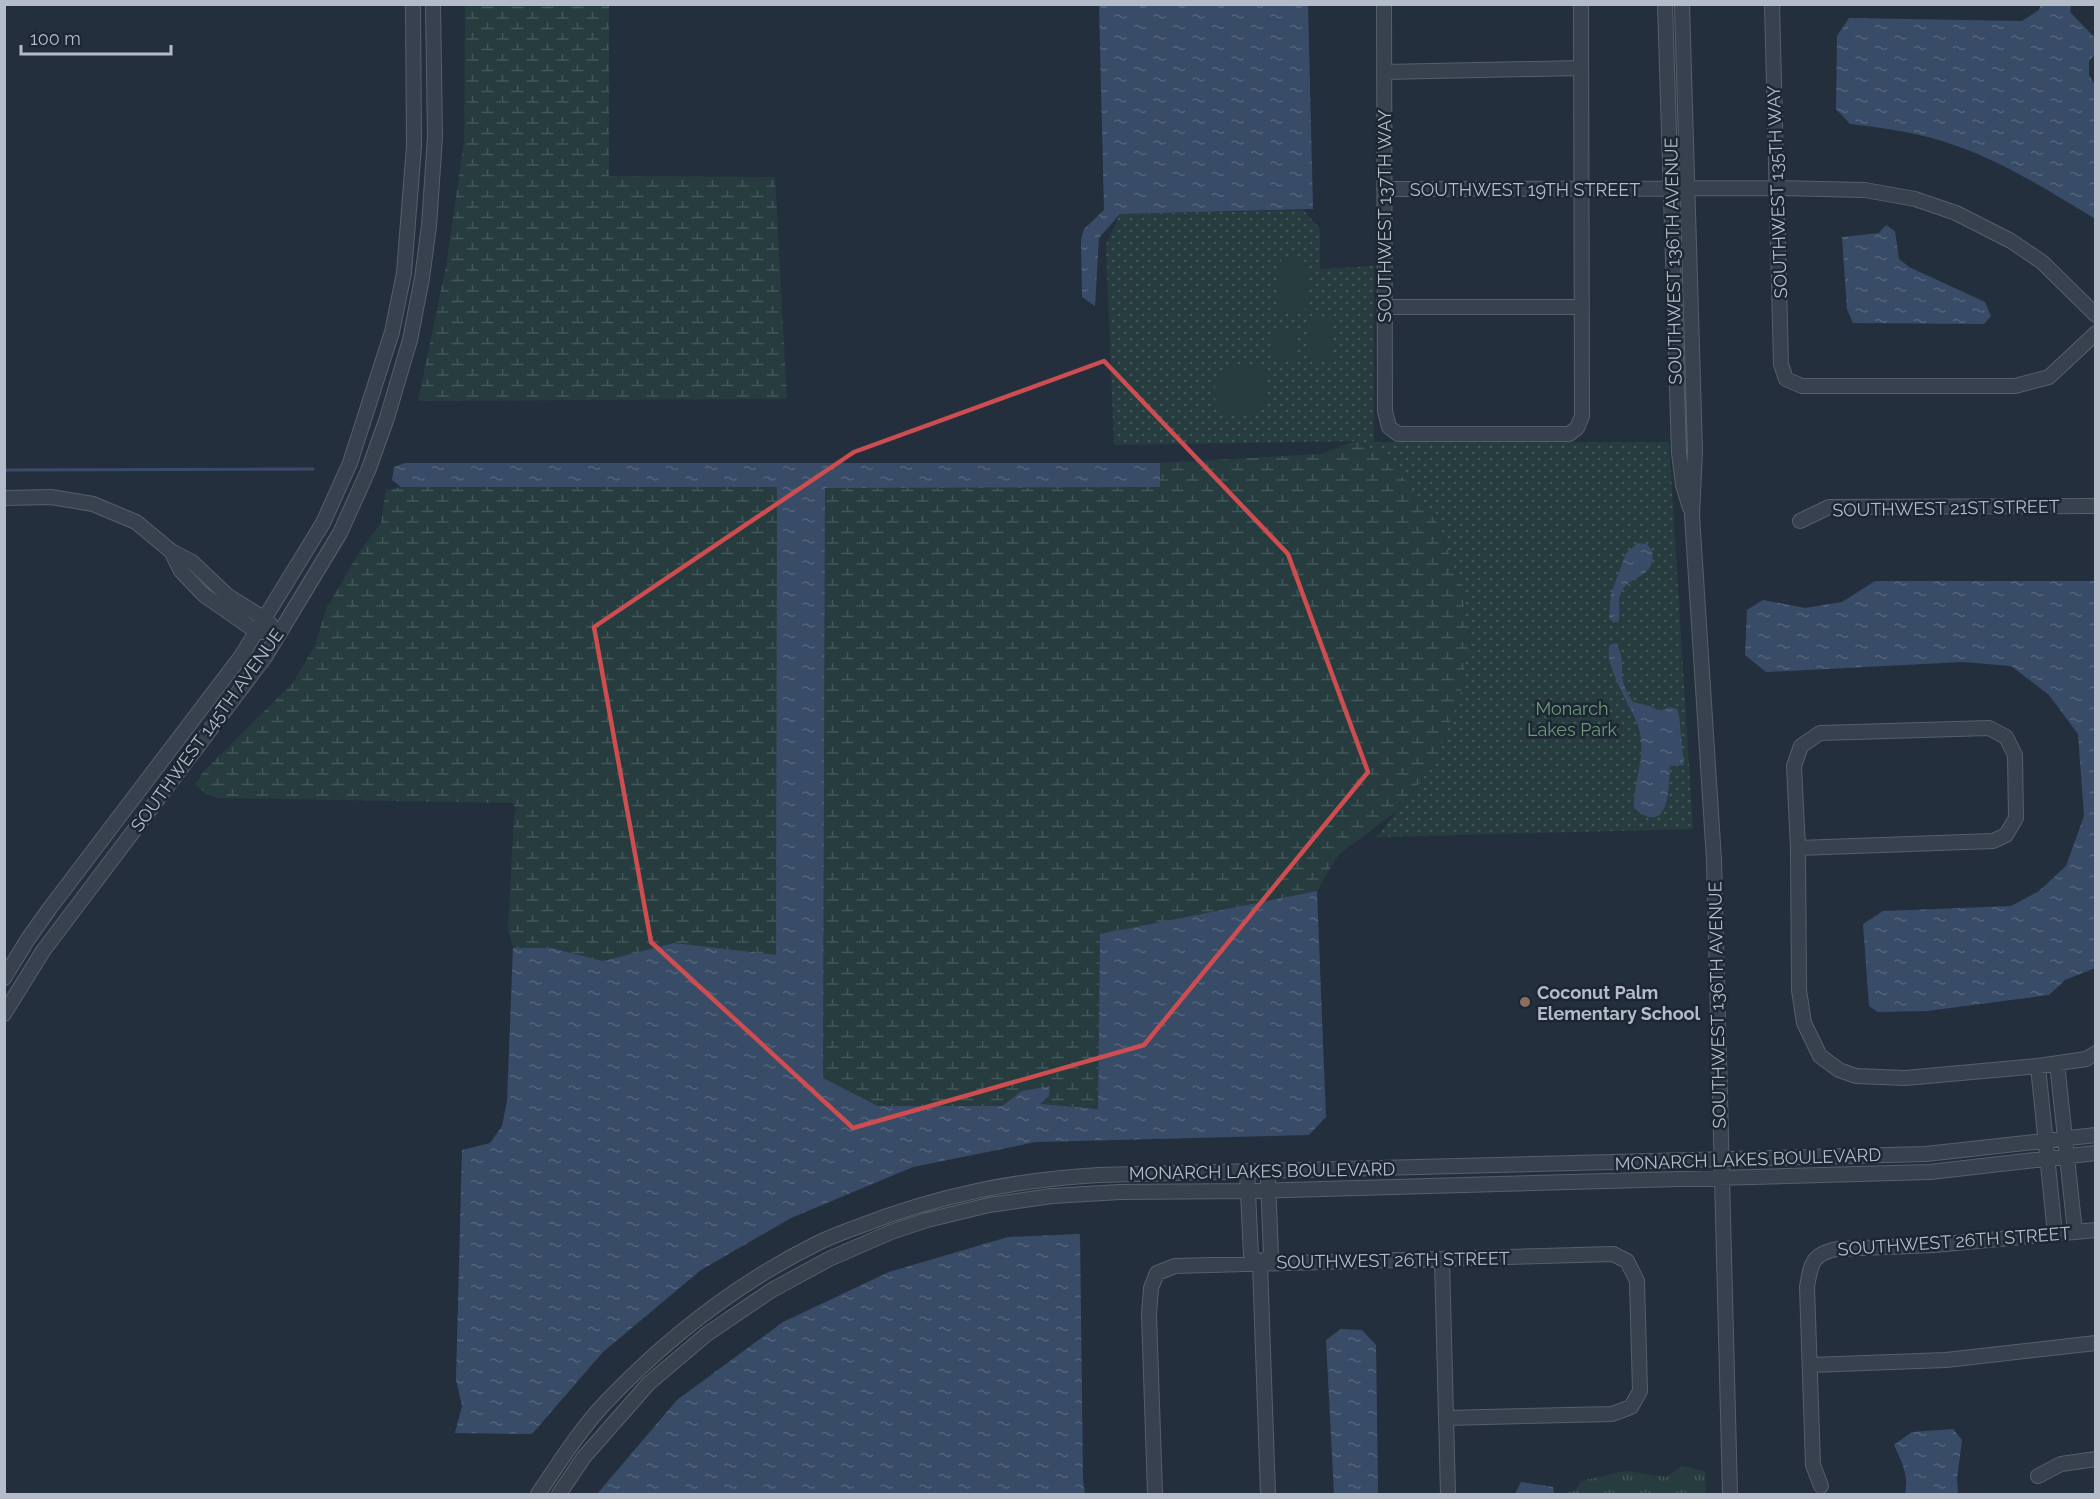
<svg xmlns="http://www.w3.org/2000/svg" width="2100" height="1499" font-family="Raleway,sans-serif">
  <defs>
    <pattern id="grass-tufts" width="24" height="20" patternUnits="userSpaceOnUse" patternTransform="scale(1.5)"><rect width="24" height="20" fill="#263c3f"/><path d="M3 7l-1-3M5 7V3M7 7l1-3M15 17l-1-3M17 17v-4M19 17l1-3" fill="none" stroke="#435659"/></pattern>
    <pattern id="wetland-marsh" width="20" height="14" patternUnits="userSpaceOnUse" patternTransform="scale(1.5)"><rect width="20" height="14" fill="#263c3f"/><path d="M1 5h8M5 5V1M11 12h8M15 12V8" fill="none" stroke="#435659"/></pattern>
    <pattern id="park-dots" width="8" height="8" patternUnits="userSpaceOnUse" patternTransform="scale(1.5)"><rect width="8" height="8" fill="#263c3f"/><path d="M2 2h.1M6 6h.1" fill="none" stroke="#435659" stroke-width="1.8" stroke-linecap="round"/></pattern>
    <pattern id="water-ripples" width="26" height="14" patternUnits="userSpaceOnUse" patternTransform="scale(1.5)"><rect width="26" height="14" fill="#394c67"/><path d="M2 4q2-2 4 0t4 0M15 11q2-2 4 0t4 0" fill="none" stroke="#53647b"/></pattern>
  </defs>
  <rect width="100%" height="100%" fill="#242f3e"/>
  <path fill="url(#grass-tufts)" d="M1681,1466L1705,1471L1706,1494H1557L1575,1491L1581,1481L1625,1471L1667,1477Z"/>
  <path fill="url(#wetland-marsh)" d="M465,5H609V176L775,177L787,399L418,401L446,266L464,141Z
    M1355,441L1378,451L1407,482L1438,524L1462,588L1469,644L1460,697L1435,763L1397,811L1338,855L1317,891L1100,934L1098,1109L1039,1104L1049,1096L1050,1086L1022,1091L1002,1106H878L823,1078L825,488L1160,487V463L1321,454Z
    M401,487H777V956L674,943L603,961L551,948H513L508,930L514,815L517,810L512,803L218,798L206,794L195,784L204,771L293,683L315,645L326,609L360,551L381,523L386,490Z"/>
  <path fill="url(#park-dots)" d="M1303,210L1320,229V269L1374,266V442H1669L1693,829L1377,837L1435,763L1460,697L1469,644L1462,588L1438,524L1407,482L1378,451L1355,441L1114,445L1106,245L1120,214Z"/>
  <path fill="#263c3f" d="M1283,259H1303L1307,265L1306,308L1302,314L1284,313L1278,308V264Z
    M1310,320H1332L1331,359L1310,358Z
    M1271,332H1298L1297,359L1271,358Z
    M1247,364C1272,366 1265,385 1266,405L1258,413C1248,413 1234,416 1225,412C1210,406 1213,378 1224,370C1230,365 1238,364 1247,364Z"/>
  <path fill="url(#water-ripples)" d="M2041,4L2060,6L2068,5L2071,7L2070,12L2095,38V54L2089,61V75L2096,87V216L2094,218C2049,191 2004,162 1954,145C1921,133 1885,128 1850,124L1836,109L1837,36L1849,18L2022,21L2039,10Z
    M1099,5H1308L1313,209L1120,214L1099,238L1095,306L1082,297L1081,240L1084,229L1104,210Z
    M1886,225L1895,231L1899,259L1909,267L1985,302L1991,316L1984,324L1853,323L1847,309L1842,237L1879,233Z
    M405,463H1160V487L825,488L823,1078L878,1106H1002L1022,1091L1050,1086L1049,1096L1040,1104L1098,1109L1100,934L1317,891L1326,1117L1309,1135L1036,1142L913,1167L791,1218L701,1270L603,1352L532,1434L455,1433L462,1406L456,1380L462,1150L490,1143L502,1126L507,1101L513,948H551L603,961L674,943L776,955L777,487H401L392,480L394,467Z
    M1638,543L1647,544L1652,550C1657,581 1627,573 1620,595C1618,602 1620,613 1619,620L1614,623L1609,619L1611,594L1626,553Z
    M1875,581H2095V968L2065,980L2049,995L1927,1011L1878,1012L1869,1006L1863,924L1883,911L2011,906L2039,891L2066,866L2084,816L2078,734L2049,695L2011,666L1963,662L1766,672L1745,655L1747,610L1763,600L1805,608L1842,602Z
    M1615,643C1625,653 1620,671 1624,685C1626,691 1629,696 1633,702L1650,706L1660,711L1670,707L1677,709L1679,716L1684,765L1670,766C1669,789 1669,838 1634,808C1633,781 1648,753 1638,726C1632,707 1602,664 1610,645Z
    M1080,1234L1083,1480L1085,1494H597L677,1400L783,1322L889,1272L1008,1237Z
    M1341,1329L1362,1330L1376,1345L1378,1494H1334L1326,1340Z
    M1953,1429L1962,1440L1957,1479L1958,1494H1905C1909,1476 1902,1462 1894,1445L1912,1432Z
    M1521,1482L1553,1487L1554,1494H1515Z"/>
  <g fill="none" stroke-linecap="round" stroke-linejoin="round">
    <path stroke="#394c67" stroke-width="3" d="M4,470L313,469"/>
    <g stroke="#565f6c" stroke-width="16">
      <path id="minor" d="M1384,4L1385,411L1389,427L1398,434H1569L1577,428L1582,416L1581,4
        M1665,4L1679,453L1683,485L1690,508
        M1682,4L1695,452L1692,515L1714,860L1730,1494
        M1772,4L1781,364L1786,379L1802,386H2015L2049,377L2096,333
        M1384,72L1581,68
        M1384,189L1777,188L1865,190L1915,199L1956,213L2011,241L2042,262L2096,315
        M1385,307H1581
        M4,498L51,497L93,504L136,522L171,551L192,562L228,596L265,619L271,625
        M1800,521L1829,507L2096,506
        M171,551L181,571L204,595L257,632H263
        M1798,848L1993,841L2006,835L2016,818L2015,755L2006,737L1989,728L1820,733L1801,746L1794,766L1798,848L1799,990L1804,1023L1820,1056L1839,1070L1856,1076L1905,1078L2038,1066L2086,1059L2096,1053
        M4,978L28,939L50,908L242,655L323,523L350,463L392,332L404,273L414,146L413,4
        M4,1014L43,951L265,657L340,533L368,471L387,418L410,340L422,278L429,226L435,137L433,4
        M2057,1063L2075,1232
        M2038,1066L2055,1234
        M1247,1171L1251,1255L1260,1264L1268,1494
        M1442,1260L1448,1494
        M1260,1264L1271,1255L1268,1181
        M1810,1365L1946,1360L2096,1343
        M2038,1476L2061,1464L2096,1459
        M1821,1486L1813,1465L1807,1287C1811,1263 1812,1254 1837,1249L1935,1245L2096,1230
        M538,1494C559,1463 579,1431 605,1403C666,1339 739,1282 818,1243C832,1236 846,1231 860,1226C939,1195 1015,1180 1099,1175L1926,1154L2096,1135
        M559,1494L584,1457L649,1383L707,1334L772,1290L829,1259L891,1232L927,1220L989,1205L1052,1196L1120,1192L1248,1191L1930,1172L2096,1153
        M1155,1494L1149,1314L1151,1288L1157,1273L1175,1266L1613,1254L1627,1261L1637,1281L1640,1391L1631,1407L1612,1414L1446,1418"/>
    </g>
    <use href="#minor" stroke="#38414e" stroke-width="14"/>
  </g>
  <path fill="none" stroke="#ce4d50" stroke-width="4.5" stroke-linejoin="round" d="M1104,361L1288,554L1368,772L1144,1045L853,1128L651,942L594,627L854,452Z"/>
  <circle fill="#8d6e63" stroke="#1d2633" stroke-width="2" cx="1525" cy="1002" r="6"/>
  <g text-anchor="middle" dominant-baseline="central" stroke-width="5" stroke-linejoin="round" paint-order="stroke">
    <g font-size="18" fill="#b4bcc9" stroke="#1d2633">
      <text x="1525" y="189">SOUTHWEST 19TH STREET</text>
      <text transform="translate(1777 192) rotate(-92)">SOUTHWEST 135TH WAY</text>
      <text transform="translate(1384 216) rotate(-90)">SOUTHWEST 137TH WAY</text>
      <text transform="translate(1673 261) rotate(-91)">SOUTHWEST 136TH AVENUE</text>
      <text transform="translate(1946 508) rotate(-1)">SOUTHWEST 21ST STREET</text>
      <text transform="translate(207 730) rotate(-54)">SOUTHWEST 145TH AVENUE</text>
      <text transform="translate(1717 1005) rotate(-91)">SOUTHWEST 136TH AVENUE</text>
      <text transform="translate(1748 1159) rotate(-2)">MONARCH LAKES BOULEVARD</text>
      <text transform="translate(1262 1171) rotate(-1)">MONARCH LAKES BOULEVARD</text>
      <text transform="translate(1954 1241) rotate(-4)">SOUTHWEST 26TH STREET</text>
      <text transform="translate(1393 1260) rotate(-1)">SOUTHWEST 26TH STREET</text>
    </g>
    <g font-size="18" fill="#6b9a76" stroke="#1d2633">
      <text x="1572" y="708">Monarch<tspan x="1572" dy="21">Lakes Park</tspan></text>
    </g>
    <g font-size="18" font-weight="bold" fill="#b4bcc9" stroke="#1d2633" text-anchor="start">
      <text x="1537" y="992">Coconut Palm<tspan x="1537" dy="21">Elementary School</tspan></text>
    </g>
  </g>
  <rect width="2100" height="1499" fill="none" stroke="#b4bcc9" stroke-width="12"/>
  <path d="M21 45v9h150v-9" fill="none" stroke="#b4bcc9" stroke-width="3"/>
  <text x="30" y="45" font-size="18" fill="#b4bcc9" stroke="#1d2633" stroke-width="4.5" paint-order="stroke">100 m</text>
</svg>
